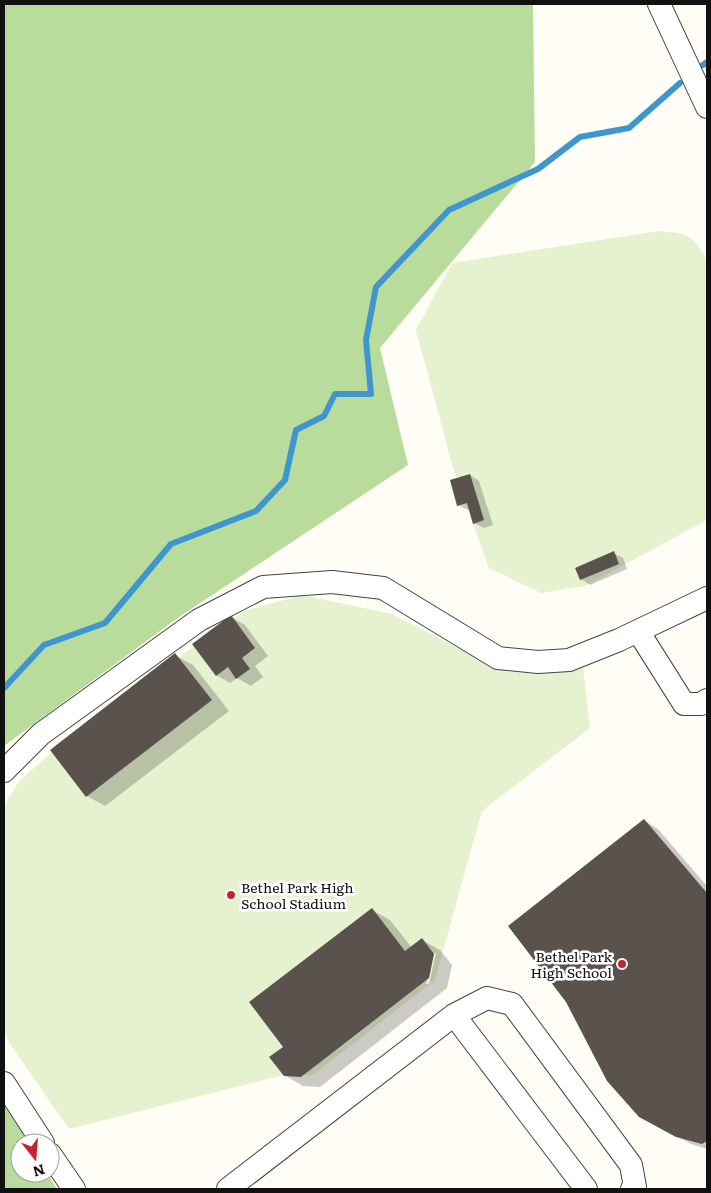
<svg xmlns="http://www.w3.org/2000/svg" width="711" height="1193" font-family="Literata,serif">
  <rect width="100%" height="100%" fill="#fffdf5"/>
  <path fill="#b9dc9c" d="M4,4H533L535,162L380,348L408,465L179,617L4,746Z
    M4,1102L29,1143H20V1173H47L57,1189H4Z"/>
  <path fill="#e6f2cf" d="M659,231C687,233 694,235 707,261V520L585,586L541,593L489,568L453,468L416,330L452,263Z
    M302,595L392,614L495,667L559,672L583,666L590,728L482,811L435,980L313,1075H284L69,1129L10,1044L4,1031V806L19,781L90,720L244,611Z"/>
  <path fill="#0003" fill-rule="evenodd" d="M470,475L479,481L493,525L484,528L474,523L471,509L468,510L458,505Z
    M613,553L623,558L627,569L590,585L581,579Z
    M231,617L245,625L268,656L255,666L263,677L251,686L237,678L230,683L216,675Z
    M175,655L193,665L229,711L105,806L87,796Z
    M645,821L658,829L707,886V1149L691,1144L640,1116Z
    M372,910L390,920L412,948L422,940L440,950L452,965L447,988L320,1087L303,1086L284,1075L285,1047ZM433,953H436L429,984H426Z"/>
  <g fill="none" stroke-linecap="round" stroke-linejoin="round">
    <path stroke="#3f96cf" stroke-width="6" d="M703,65L707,62
      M4,688L44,645L105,623L171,544L256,511L285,480L296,430L324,416L335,394H371L366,340L376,287L449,210L538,169L580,137L629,128L680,83"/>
  </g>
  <path fill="#5a524d" d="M470,474L484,520L473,524L467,503L457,506L450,480Z
    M614,551L619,564L580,580L575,568Z
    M231,615L255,648L242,658L250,669L236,679L228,667L216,676L192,644Z
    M175,653L212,700L86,797L50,750Z
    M644,819L707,893V1141L702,1144L676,1137L639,1117L607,1081L566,1002L508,926Z
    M372,908L405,951L422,938L434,954L429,978L301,1077L284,1076L269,1057L283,1047L249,1002Z"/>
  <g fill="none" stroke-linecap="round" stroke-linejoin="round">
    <g stroke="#444" stroke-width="24">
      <path id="minor" d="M659,4L707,107
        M638,631L684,704H701L707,700
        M4,771L41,734L199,620L263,587L332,582L383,588L498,658L538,662L569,660L619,640L707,598
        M454,1015L487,998L512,1004L631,1165L635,1187L632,1189
        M4,1083L43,1143
        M50,1154L74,1189
        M228,1189L454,1015L586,1189"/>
    </g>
    <use href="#minor" stroke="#fff" stroke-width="22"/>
  </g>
  <g fill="#c4262e" stroke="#fff" stroke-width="2">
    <circle cx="231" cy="895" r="5"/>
    <circle cx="622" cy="964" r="5"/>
  </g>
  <g text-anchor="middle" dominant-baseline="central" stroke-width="5" stroke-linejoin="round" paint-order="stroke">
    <g font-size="14" fill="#111" stroke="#fff" text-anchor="start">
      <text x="241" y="887">Bethel Park High<tspan x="241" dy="16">School Stadium</tspan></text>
      <text x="612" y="956" text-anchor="end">Bethel Park<tspan x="612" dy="16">High School</tspan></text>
    </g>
  </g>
  <rect width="711" height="1193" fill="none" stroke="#111111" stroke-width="10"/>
  <g transform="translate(35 1158) rotate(163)"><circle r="24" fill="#ffffff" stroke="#a0a0a0"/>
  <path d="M0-4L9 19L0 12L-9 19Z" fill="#c4262e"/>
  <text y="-8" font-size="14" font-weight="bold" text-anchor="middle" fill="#111111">N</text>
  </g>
</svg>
